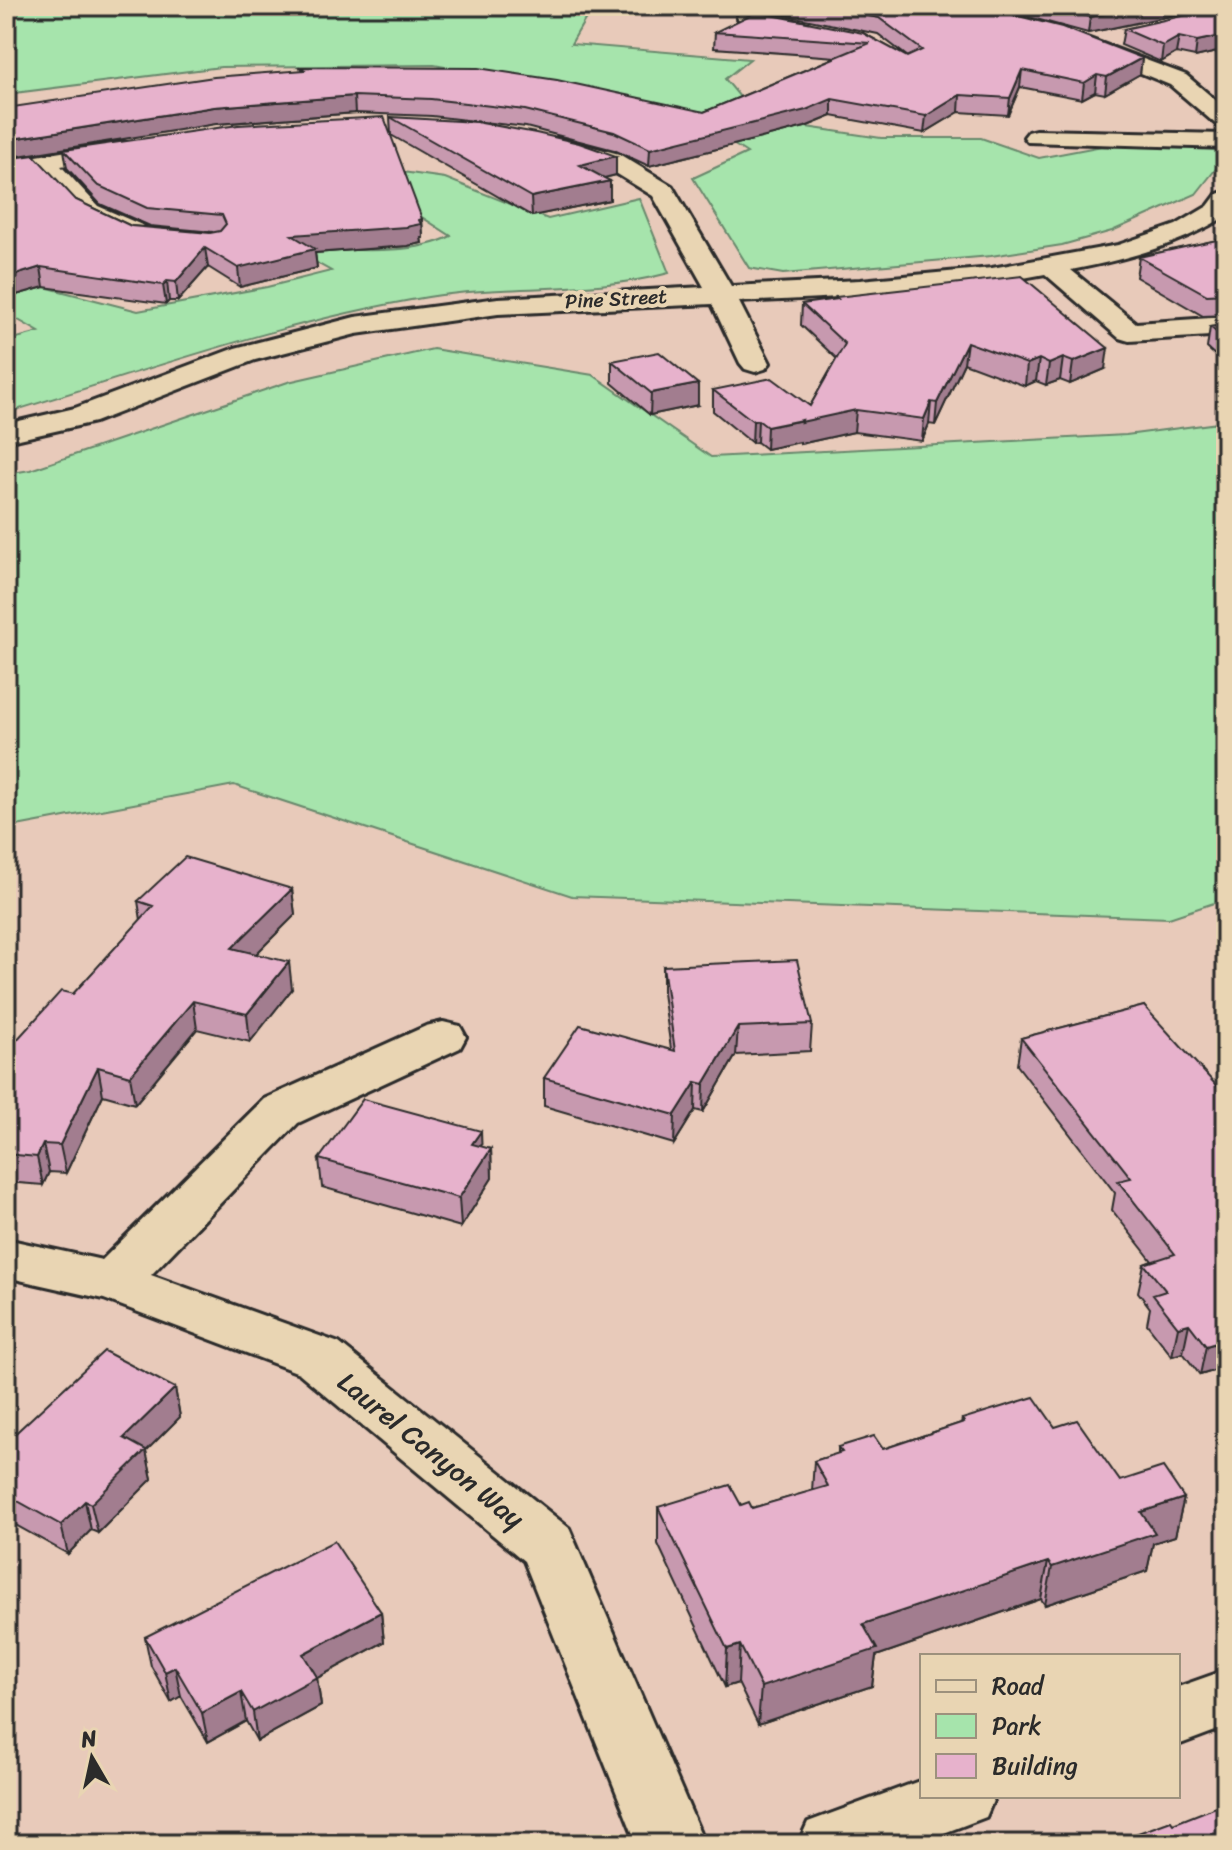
<svg xmlns="http://www.w3.org/2000/svg" width="1232" height="1850" font-family="Sriracha,sans-serif">
  <rect width="100%" height="100%" fill="#e8caba"/>
  <filter id="ink" filterUnits="userSpaceOnUse"><feTurbulence type="fractalNoise" baseFrequency=".0125" numOctaves="2"/><feDisplacementMap in="SourceGraphic" scale="16" xChannelSelector="R" yChannelSelector="G"/><feConvolveMatrix kernelMatrix="1 2 1 2 8 2 1 2 1" color-interpolation-filters="sRGB"/></filter>
  <g filter="url(#ink)">
    <path fill="#a6e4ac" stroke="#68886c" stroke-width="2" d="M6,6L136,13L205,6H638L586,18L571,44L750,59L725,79L759,120L881,138H981L1039,158L1102,146L1226,148V156L1196,194L1112,231L1062,245L991,256L783,274L749,268L693,178L747,153L700,123L581,92L434,65L221,67L6,94Z
      M374,168L445,178L548,219L639,198L669,273C592,294 507,284 428,297C284,321 145,371 6,413V341L39,332L6,313V270L25,282L138,311L267,287L331,271L290,248C337,248 409,258 451,236L423,218L392,205Z
      M433,349L593,375L711,457L1126,435L1226,422V899L1169,918L572,896L234,785L6,828V474L30,470L288,382Z"/>
    <g fill="none" stroke-linecap="round" stroke-linejoin="round">
      <g stroke="#2b2b2b" stroke-width="6">
        <path id="minor" d="M747,6H769L762,14L809,24L812,28L802,34L740,21L737,17Z
          M1087,38L1186,75L1226,109V128L1218,126L1170,85L1080,48L1076,44L1080,40Z
          M1036,130L1226,134V148L1028,142L1024,137L1028,132Z
          M559,138L619,154L672,186L731,286L860,280L992,268L1118,245L1176,225L1208,206L1217,194L1226,191V216C1177,246 1127,259 1071,270L1136,323L1226,317V335L1129,341L1119,338L1045,274C944,293 841,297 739,302L770,363L765,369L755,372L745,369L740,363L712,304L498,314L356,334L255,360L95,422L6,442V424L75,408L235,348L355,317L498,298L704,287L653,196L601,164L551,150L547,145L551,140Z
          M123,142L131,144L135,149L131,154L61,166L98,206L144,226L148,232L144,238C105,247 61,196 38,170L6,175V161Z
          M443,1022L460,1026L466,1037L460,1048L298,1123L151,1275L339,1343L569,1528L705,1844H637L524,1561L299,1373L104,1299L6,1277V1239L102,1260L264,1099L426,1026Z
          M1226,1670V1727L1178,1745V1687Z
          M922,1780V1796H995L986,1817L915,1844H798L808,1822Z"/>
      </g>
      <use href="#minor" fill="#e9d5b3" fill-rule="evenodd"/>
    </g>
    <path fill="#c799af" stroke="#2b2b2b" stroke-width="2" d="M780,6H978L1142,58L1140,74L1105,94L1095,92L1082,99L1020,87L1008,115L959,112L924,133L832,116L805,127L649,166L614,150L526,127L432,116L355,113L216,124L301,70L300,67L704,112L836,57L714,48L715,32L863,33L907,57H908L878,34L780,14Z
      M988,6H1226V50L1195,57L1176,53L1161,62L1121,45L1124,29L1218,9L1213,7L1088,33Z
      M390,117L616,175L604,178L610,181V200L532,216L391,135Z
      M64,150L422,219L423,238H421L422,243L407,246L315,253L317,268L240,287L208,267L178,301H169L166,304L44,287L6,298V159L76,200L131,226L210,233L213,232L150,226L100,204L67,168Z
      M1226,231V315L1203,316L1136,277L1139,257L1223,239L1224,232Z
      M836,297L1105,369L1070,384L1060,380L1046,385L1036,381L1025,386L964,363L935,425L929,424L922,441L854,432L800,444V442L766,449L757,442L752,443L713,411V390L810,406L837,359L801,325L802,304L835,300Z
      M1226,325V365L1207,348L1210,327Z
      M612,361L698,405L650,415L612,383Z
      M292,889L295,915L256,954L292,989L250,1042L197,1029L135,1104L103,1095L66,1173L49,1172L43,1185L6,1182V1052L73,994L141,920L138,901Z
      M663,966L812,1024L810,1051L736,1055L703,1112L695,1110L674,1144L544,1106V1078L671,1049L663,993Z
      M1144,1006L1226,1367L1200,1375L1183,1353L1172,1356L1147,1324L1150,1308L1138,1292L1144,1264L1152,1261L1112,1210L1115,1193L1017,1065L1021,1038Z
      M481,1147L491,1149L492,1178L461,1227L322,1187L319,1159Z
      M175,1388L180,1417L146,1451L152,1479L98,1533L91,1530L68,1554L14,1524L11,1510L6,1507V1442Z
      M962,1419L1055,1427L1120,1481L1184,1498L1175,1536L1153,1543L1147,1571L1045,1605L1041,1599L876,1656L872,1686L758,1724L738,1683L725,1687L658,1544V1507L741,1505L752,1508L812,1491L814,1461L838,1454V1447L883,1449L961,1423Z
      M381,1612L384,1642L317,1678L321,1706L257,1741L246,1721L208,1742L181,1696L171,1702L151,1666L145,1637Z"/>
    <path fill="#a27d8f" stroke="#2b2b2b" stroke-width="2" d="M1145,6H1214L1213,7L1088,33L1090,17Z
      M1226,35V50L1195,57L1197,41Z
      M1179,37L1176,53L1161,62L1163,46Z
      M1142,58L1140,74L1105,94L1107,77Z
      M1022,70L1020,87L1008,115L1010,98Z
      M1097,75L1095,92L1082,99L1084,83Z
      M960,95L959,112L924,133L926,116Z
      M354,96L355,113L216,124L6,158V140L214,107Z
      M832,99V116L805,127L649,166L650,149Z
      M616,156V175L580,184V165Z
      M610,181V200L532,216L531,197Z
      M422,219L423,238H421L422,243L407,246L315,253L317,268L240,287L238,268L292,235Z
      M205,248L208,267L178,301L176,282Z
      M41,267L44,287L6,298V278Z
      M167,281L169,301L166,304L163,285Z
      M967,342L964,363L935,425L937,403Z
      M1108,348L1105,369L1070,384L1073,362Z
      M1063,358L1060,380L1046,385L1049,364Z
      M1039,359L1036,381L1025,386L1027,364Z
      M698,384V405L650,415L651,393Z
      M931,402L929,424L922,441L924,419Z
      M856,410L854,432L800,444V442L766,449L767,427Z
      M758,420L757,442L752,443L753,421Z
      M292,889L295,915L235,975L232,948Z
      M289,962L292,989L250,1042L247,1014Z
      M193,1001L197,1029L135,1104L130,1076Z
      M738,1027L736,1055L703,1112L704,1084Z
      M98,1067L103,1095L66,1173L60,1145Z
      M696,1082L695,1110L674,1144L675,1115Z
      M481,1131L482,1159L472,1144Z
      M43,1144L49,1172L43,1185L37,1157Z
      M491,1149L492,1178L461,1227L459,1198Z
      M1189,1324L1183,1353L1172,1356L1178,1327Z
      M1226,1340V1367L1200,1375L1206,1346Z
      M175,1388L180,1417L146,1451L152,1479L98,1533L91,1504L124,1438Z
      M1184,1498L1175,1536L1153,1543L1147,1571L1045,1605L1052,1567L1141,1512Z
      M85,1501L91,1530L68,1554L61,1525Z
      M1048,1562L1041,1599L876,1656L872,1686L758,1724L761,1687L863,1624Z
      M381,1612L384,1642L317,1678L321,1706L257,1741L253,1712L303,1654Z
      M740,1645L738,1683L725,1687L727,1649Z
      M175,1667L181,1696L171,1702L165,1672Z
      M241,1692L246,1721L208,1742L202,1713Z"/>
    <path fill="#e7b2cc" stroke="#2b2b2b" stroke-width="2" d="M816,6H978L1062,27L1142,58L1107,77L1097,75L1084,83L1022,70L1010,98L960,95L926,116L832,99L806,110L650,149L614,132L525,110L431,99L354,96L214,107L6,140V108L214,77L305,70L300,67L478,68L557,80L704,112L870,43L715,32L756,12L863,33L907,57L922,50L879,18Z
      M1047,6H1145L1090,17Z
      M1226,6V35L1197,41L1179,37L1163,46L1124,29Z
      M384,117L422,219L419,220L421,224L406,227L292,235L315,249L238,268L205,248L176,282L167,281L163,285L41,267L6,278V159L34,155L76,200L131,226L210,233L220,231L226,224L222,215L147,208L97,185L64,150L238,125Z
      M390,117L476,122L536,133L579,143L616,156L580,165L610,181L531,197Z
      M1226,238V294L1207,295L1139,257Z
      M1022,276L1108,348L1073,362L1063,358L1049,364L1039,359L1027,364L967,342L937,403L931,402L924,419L856,410L801,422L802,420L767,427L758,420L753,421L713,390L772,378L810,406L845,344L802,304L838,299L836,297Z
      M1226,325V340L1210,327Z
      M659,352L698,384L651,393L612,361Z
      M185,857L292,889L232,948L289,962L247,1014L193,1001L130,1076L98,1067L60,1145L43,1144L37,1157L6,1154V1052L61,991L73,994L153,906L138,901Z
      M797,960L812,1024L738,1027L704,1084L696,1082L675,1115L544,1078L580,1025L675,1051L663,966Z
      M1144,1006L1226,1096V1340L1206,1346L1189,1324L1178,1327L1153,1295L1166,1291L1144,1264L1175,1254L1118,1181L1131,1178L1021,1038Z
      M363,1099L481,1131L472,1144L491,1149L459,1198L319,1159Z
      M104,1351L175,1388L124,1438L146,1450L91,1504L85,1501L61,1525L7,1495L15,1487L6,1482V1442Z
      M1034,1397L1055,1427L1077,1420L1120,1481L1163,1467L1184,1498L1141,1512L1155,1533L1052,1567L1048,1562L863,1624L877,1649L761,1687L740,1645L727,1649L658,1507L730,1485L741,1505L749,1502L752,1508L828,1486L814,1461L842,1452L838,1447L874,1436L883,1449L964,1422L962,1419Z
      M334,1541L381,1612L303,1654L317,1677L253,1712L241,1692L202,1713L175,1667L165,1672L145,1637Z
      M1226,1803V1844H1108L1171,1821L1173,1824Z"/>
  </g>
  <g text-anchor="middle" dominant-baseline="central" stroke-width="8" stroke-linejoin="round" paint-order="stroke">
    <g font-size="20" fill="#2b2b2b" stroke="#e9d5b3">
      <text transform="translate(616 299) rotate(-3)">Pine Street</text>
    </g>
    <g font-size="28" fill="#2b2b2b" stroke="#e9d5b3">
      <text transform="translate(431 1450) rotate(39)">Laurel Canyon Way</text>
    </g>
  </g>
  <rect width="1232" height="1850" fill="none" stroke="#e9d5b3" stroke-width="32"/>
  <rect x="16" y="16" width="1200" height="1818" fill="none" stroke="#2b2b2b" stroke-width="3" filter="url(#ink)"/>
  <rect x="920" y="1654" width="260" height="144" fill="#e9d5b3" stroke="#9d917d" stroke-width="2"/>
  <rect x="936" y="1680" width="40" height="12" fill="#e9d5b3" stroke="#9d917d" stroke-width="2"/>
  <text x="992" y="1694" font-size="24" fill="#2b2b2b">Road</text>
  <rect x="936" y="1714" width="40" height="24" fill="#a6e4ac" stroke="#9d917d" stroke-width="2"/>
  <text x="992" y="1734" font-size="24" fill="#2b2b2b">Park</text>
  <rect x="936" y="1754" width="40" height="24" fill="#e7b2cc" stroke="#9d917d" stroke-width="2"/>
  <text x="992" y="1774" font-size="24" fill="#2b2b2b">Building</text>
  <g transform="translate(92 1758) rotate(351)" stroke="#e9d5b3" stroke-width="6" paint-order="stroke">
  <path d="M0-6L14 30L0 20L-14 30Z" fill="#2b2b2b"/>
  <text y="-12" font-size="22" font-weight="bold" text-anchor="middle" fill="#2b2b2b">N</text>
  </g>
</svg>
